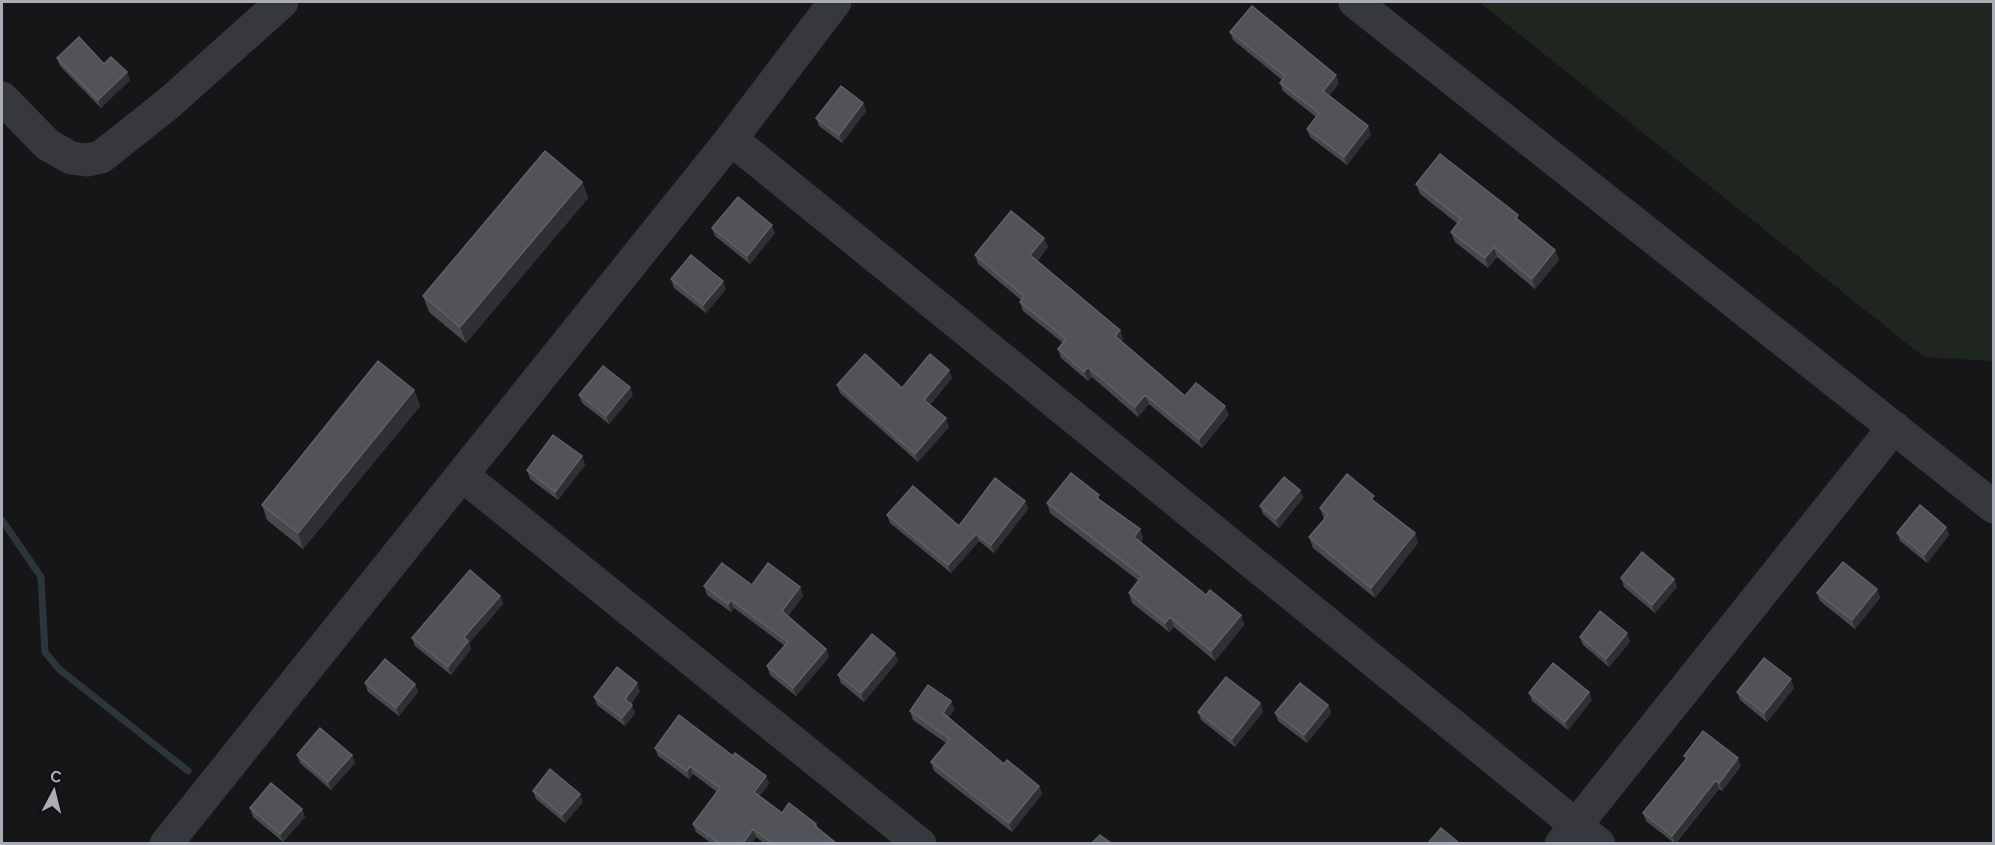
<svg xmlns="http://www.w3.org/2000/svg" width="1995" height="845" font-family="Raleway,sans-serif">
  <rect width="100%" height="100%" fill="#161618"/>
  <path fill="#1e261f" d="M1479,2H1993V361L1924,357Z"/>
  <g fill="none" stroke-linecap="round" stroke-linejoin="round">
    <path stroke="#2c353c" stroke-width="7" d="M2,520L41,577L45,652L59,669L188,771"/>
    <path stroke="#37383d" stroke-width="33" d="M1355,2L1994,507
      M2,98L48,145L71,158L87,160L101,157L169,103L282,2
      M731,139L1599,844
      M462,475L920,844
      M166,844L731,139L835,2
      M1561,844L1894,427"/>
  </g>
  <path fill="#47494d" d="M1230,32L1339,83L1329,96L1371,134L1347,165L1310,137L1307,129L1316,117L1283,91L1280,83L1282,80L1233,40Z
    M57,58L104,64L130,80L101,108L60,66Z
    M863,103L866,111L842,143L819,126L816,118Z
    M582,182L588,198L466,343L429,312L423,296Z
    M1416,184L1520,221L1555,250L1559,260L1535,289L1497,257L1488,268L1455,242L1451,232L1458,224L1420,194Z
    M712,228L775,233L750,264L715,236Z
    M1044,238L1048,247L1037,261L1120,330L1123,339L1121,342L1185,396L1229,415L1202,448L1149,404L1138,417L1092,377L1088,381L1061,358L1058,349L1063,343L1023,311L1020,302L1021,300L978,264L975,255Z
    M671,279L726,289L706,313L674,288Z
    M949,370L952,378L930,405L949,427L918,462L840,393L837,385L902,388Z
    M414,390L420,406L303,549L267,520L262,505Z
    M579,395H633L609,424L582,403Z
    M582,456L585,465L558,500L530,479L527,470Z
    M1300,490L1303,498L1279,528L1263,514L1260,506Z
    M1100,500L1140,529L1143,539L1141,542L1206,595L1241,615L1244,625L1215,661L1174,627L1169,632L1132,603L1129,593L1139,581L1050,513L1047,503Z
    M1025,501L1028,509L994,553L979,541L951,573L890,523L887,515L959,526Z
    M1376,502L1415,533L1418,543L1375,598L1313,548L1309,537L1324,519L1320,508Z
    M1946,527L1949,535L1927,563L1900,541L1897,533Z
    M1621,578L1674,579L1677,587L1655,613L1624,587Z
    M752,585L800,587L803,596L788,616L826,649L829,657L796,696L770,675L767,666L785,646L734,608L731,612L707,595L704,586Z
    M1877,589L1880,598L1855,629L1820,601L1817,593Z
    M500,596L503,604L469,643L471,649L451,675L415,646L412,638Z
    M1627,633L1630,642L1609,667L1583,645L1580,637Z
    M898,661L864,702L841,683L838,675Z
    M365,683L415,684L418,692L399,716L368,692Z
    M1794,688L1767,722L1740,700L1737,692Z
    M640,691L631,704L635,713L625,726L597,705L594,697Z
    M1529,693L1592,700L1568,730L1532,701Z
    M951,701L954,710L948,717L1004,764L1039,786L1042,794L1012,832L934,771L931,762L946,743L913,720L910,711Z
    M1260,703L1263,712L1235,747L1201,720L1198,712Z
    M1328,705L1331,713L1307,743L1278,721L1275,713Z
    M655,748L733,756L766,776L769,784L759,796L782,813L816,824L818,828L836,843H764L756,837L752,843H711L696,832L693,824L717,792L693,774L689,779L658,756Z
    M297,755H352L355,763L331,790L300,763Z
    M1684,756L1741,766L1722,791L1719,789L1676,843H1674L1646,821L1643,813L1686,759Z
    M533,791L583,802L565,823L536,799Z
    M250,808L302,809L305,817L283,842L253,817Z"/>
  <path fill="#2f3033" d="M127,72L130,80L101,108L98,100Z
    M1336,75L1339,83L1326,100L1323,91Z
    M863,103L866,111L842,143L839,135Z
    M1368,126L1371,134L1347,165L1344,157Z
    M582,182L588,198L466,343L460,327Z
    M772,225L775,233L750,264L747,256Z
    M1044,238L1048,247L1033,264L1030,255Z
    M1494,247L1497,257L1488,268L1485,258Z
    M1555,250L1559,260L1535,289L1532,279Z
    M723,281L726,289L706,313L703,305Z
    M1120,330L1123,339L1118,345L1115,336Z
    M1088,367L1092,377L1088,381L1084,372Z
    M949,370L952,378L927,408L924,400Z
    M630,387L633,395L609,424L606,416Z
    M414,390L420,406L303,549L298,533Z
    M1145,395L1149,404L1138,417L1135,407Z
    M1225,406L1229,415L1202,448L1199,439Z
    M946,418L949,427L918,462L915,454Z
    M582,456L585,465L558,500L555,492Z
    M1300,490L1303,498L1279,528L1276,519Z
    M1025,501L1028,509L994,553L991,545Z
    M1946,527L1949,535L1927,563L1924,555Z
    M1140,529L1143,539L1138,546L1134,537Z
    M1415,533L1418,543L1375,598L1371,588Z
    M976,534L979,541L951,573L948,565Z
    M1674,579L1677,587L1655,613L1652,605Z
    M800,587L803,596L785,619L782,611Z
    M1877,589L1880,598L1855,629L1852,620Z
    M500,596L503,604L469,643L471,649L451,675L448,667L464,637Z
    M731,600L734,608L731,612L728,604Z
    M1241,615L1244,625L1215,661L1211,651Z
    M1170,617L1174,627L1169,632L1165,623Z
    M1627,633L1630,642L1609,667L1606,659Z
    M826,649L829,657L796,696L793,688Z
    M895,653L898,661L864,702L861,693Z
    M1791,679L1794,688L1767,722L1764,713Z
    M637,683L640,691L628,707L625,699Z
    M415,684L418,692L399,716L396,708Z
    M1589,692L1592,700L1568,730L1565,722Z
    M951,701L954,710L946,721L943,713Z
    M1260,703L1263,712L1235,747L1232,739Z
    M632,705L635,713L625,726L622,718Z
    M1328,705L1331,713L1307,743L1304,735Z
    M352,755L355,763L331,790L328,782Z
    M1738,758L1741,766L1722,791L1719,783Z
    M690,766L693,774L689,779L687,771Z
    M766,776L769,784L757,800L754,792Z
    M1716,780L1719,789L1675,843L1672,836Z
    M1039,786L1042,794L1012,832L1009,823Z
    M580,794L583,802L565,823L562,815Z
    M302,809L305,817L283,842L280,834Z
    M753,829L756,837L752,843H743Z"/>
  <path fill="#525359" stroke="#5f6168" stroke-width="1.5" d="M1252,6L1336,75L1323,91L1368,126L1344,157L1307,129L1319,113L1280,83L1285,76L1230,32Z
    M79,37L104,64L111,57L127,72L98,100L57,58Z
    M841,86L863,103L839,135L816,118Z
    M545,151L582,182L460,327L423,296Z
    M1440,154L1518,215L1516,218L1555,250L1532,279L1494,247L1485,258L1451,232L1461,219L1416,184Z
    M738,197L772,225L747,256L712,228Z
    M1011,211L1044,238L1030,255L1120,330L1115,336L1185,396L1196,383L1225,406L1199,439L1145,395L1135,407L1088,367L1084,372L1058,349L1066,339L1020,302L1024,296L975,255Z
    M691,255L723,281L703,305L671,279Z
    M865,354L902,388L930,354L949,370L924,400L946,418L915,454L837,385Z
    M378,361L414,390L298,533L262,505Z
    M603,366L630,387L606,416L579,395Z
    M553,435L582,456L555,492L527,470Z
    M1071,473L1099,495L1097,498L1140,529L1134,537L1206,595L1210,590L1241,615L1211,651L1170,617L1165,623L1129,593L1142,576L1047,503Z
    M1347,474L1374,496L1371,499L1415,533L1371,588L1309,537L1328,515L1320,508Z
    M1284,477L1300,490L1276,519L1260,506Z
    M995,478L1025,501L991,545L976,534L948,565L887,515L913,486L959,526Z
    M1920,505L1946,527L1924,555L1897,533Z
    M1642,552L1674,579L1652,605L1621,578Z
    M1843,562L1877,589L1852,620L1817,593Z
    M722,563L752,585L768,563L800,587L782,611L826,649L793,688L767,666L788,642L731,600L728,604L704,586Z
    M470,570L500,596L464,637L468,641L448,667L412,638Z
    M1600,611L1627,633L1606,659L1580,637Z
    M872,634L895,653L861,693L838,675Z
    M1764,658L1791,679L1764,713L1737,692Z
    M385,659L415,684L396,708L365,683Z
    M1553,663L1589,692L1565,722L1529,693Z
    M617,667L637,683L625,699L632,705L622,718L594,697Z
    M1226,677L1260,703L1232,739L1198,712Z
    M1300,683L1328,705L1304,735L1275,713Z
    M928,685L951,701L943,713L1004,764L1007,760L1039,786L1009,823L931,762L950,739L910,711Z
    M679,715L733,756L735,753L766,776L754,792L782,813L789,803L816,824L815,826L836,843H772L753,829L743,843H719L693,824L720,788L690,766L687,771L655,748Z
    M320,728L352,755L328,782L297,755Z
    M1703,731L1738,758L1719,783L1716,780L1672,836L1643,813L1687,758L1684,756Z
    M550,769L580,794L562,815L533,791Z
    M271,783L302,809L280,834L250,808Z
    M1441,828L1459,843H1428Z
    M1100,835L1111,843H1092Z"/>
  <rect width="1995" height="845" fill="none" stroke="#a8adb8" stroke-width="6"/>
  <g transform="translate(54 791) rotate(7)" stroke="#111113" stroke-width="4.5" paint-order="stroke">
  <path d="M0-4.5L10 22L0 15L-10 22Z" fill="#a8adb8"/>
  <text y="-9" font-size="16" font-weight="bold" text-anchor="middle" fill="#a8adb8">С</text>
  </g>
</svg>
